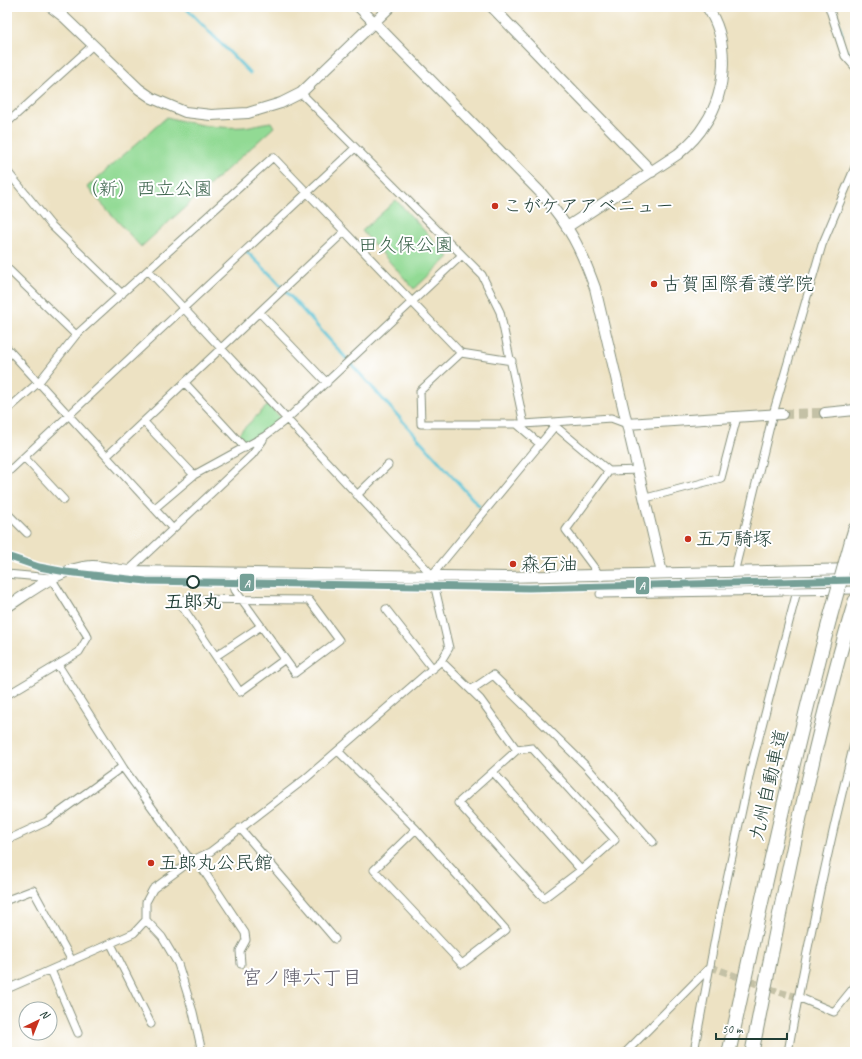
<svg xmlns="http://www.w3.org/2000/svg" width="862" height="1059" font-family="Caveat,'Klee One',sans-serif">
  <rect width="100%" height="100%" fill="#fff"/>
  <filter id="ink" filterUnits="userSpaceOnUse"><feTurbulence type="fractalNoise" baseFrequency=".025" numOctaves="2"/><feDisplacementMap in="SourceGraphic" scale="8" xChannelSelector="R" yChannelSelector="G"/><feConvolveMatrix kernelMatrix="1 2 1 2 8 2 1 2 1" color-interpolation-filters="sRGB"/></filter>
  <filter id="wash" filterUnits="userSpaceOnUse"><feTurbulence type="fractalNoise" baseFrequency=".012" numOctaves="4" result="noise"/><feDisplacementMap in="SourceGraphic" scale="16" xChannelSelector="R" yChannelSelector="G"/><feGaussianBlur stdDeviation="0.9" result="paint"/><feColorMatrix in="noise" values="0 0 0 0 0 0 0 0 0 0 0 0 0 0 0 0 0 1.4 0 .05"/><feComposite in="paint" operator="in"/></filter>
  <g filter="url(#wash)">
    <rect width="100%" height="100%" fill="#ede2c3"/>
    <path fill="#92da94" stroke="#588c64" d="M167,117C191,124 218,129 244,127C253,126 262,123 271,122L274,127L141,247L87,187Z
      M396,200L449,257L414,289L362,231Z
      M268,405L281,418L275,425L243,443L236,436Z"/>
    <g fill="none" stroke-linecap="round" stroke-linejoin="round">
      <path stroke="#59c2d5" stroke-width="3" d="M185,7L250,73
        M834,7L842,35
        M846,50L855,61
        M245,250L273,277L479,506"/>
    </g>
  </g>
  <g filter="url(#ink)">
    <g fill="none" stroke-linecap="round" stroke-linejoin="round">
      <path stroke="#c4c1a6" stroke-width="7" stroke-dasharray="7 3.5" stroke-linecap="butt" d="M711,967L779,992L798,997"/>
      <path stroke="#c4c1a6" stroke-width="10" stroke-dasharray="10 5" stroke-linecap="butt" d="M782,414L825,413"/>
      <g stroke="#86907c" stroke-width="9">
        <path id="street" d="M829,7L845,56L855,67
          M301,93L482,275L500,312L524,424
          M7,123L93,45
          M7,171L51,225L122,294
          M7,268L76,335
          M148,270L432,575L449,648L441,661L305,779L210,852L191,861L153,889L146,902V920L162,937L178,964L193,1012L202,1052
          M260,313L327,383
          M7,348L173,529
          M461,353L420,391L421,424H524L611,418L627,424
          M185,383L245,448
          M7,410L39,382L76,335L273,157L461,353L512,361
          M144,422L194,475
          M557,423L555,426L609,471
          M517,424L540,444
          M107,456L344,232
          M24,457L64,500
          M7,473L355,148
          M357,495L388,465
          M646,498L721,478L737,417
          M155,508L194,475L265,436L287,419L462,255
          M7,513L27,533
          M128,571L252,455L263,440
          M734,573L773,414L822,245L855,167
          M7,574L51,578L88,637L79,652L7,695
          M234,574L233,581L235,590L295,673L339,640L309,600L177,599L240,692L285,659
          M432,575L555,426
          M601,577L566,530L609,471L639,470
          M600,594L855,590
          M386,609L433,669
          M216,656L261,626
          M441,661L480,699L517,750
          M58,665L124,769L191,861
          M471,690L493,675L585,765L653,842
          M532,748L615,840L581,870L544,898L458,803L517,750Z
          M338,751L416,829L506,930L462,964L374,870L416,829
          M493,772L581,870
          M240,828L335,939
          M7,840L46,822L122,767
          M196,859L245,933L246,940L240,951L241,964
          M7,900L33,890L72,961
          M111,944L151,1024
          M51,970L78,1033
          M7,989L134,933L146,920
          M798,997L834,1012L855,986
          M626,1052L710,967
          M694,1052L719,917L751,768L797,591
          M788,1052C807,947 829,843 855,740"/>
      </g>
      <g stroke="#86907c" stroke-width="12">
        <path id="secondary" d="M51,7L64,17L139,89L152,98L185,112L211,115L248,113L281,103L301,93L390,7
          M359,7L541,193C569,225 581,249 595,288L662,573
          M492,7L652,172
          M567,227L678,154C689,145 698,136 705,124C727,92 730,39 707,7
          M825,413L855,410
          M627,424L782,414
          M7,607C32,591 60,568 91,566C102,565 116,570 128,571L506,577L855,569"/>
      </g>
      <g stroke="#86907c" stroke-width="15">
        <path id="highway" d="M852,539L855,529
          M729,1052C760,907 792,761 830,618
          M752,1052C782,901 811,748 855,601"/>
      </g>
      <use href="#street" stroke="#fff" stroke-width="7"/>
      <use href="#secondary" stroke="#fff" stroke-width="10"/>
      <use href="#highway" stroke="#fff" stroke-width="13"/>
      <g stroke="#86907c" stroke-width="15" stroke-linecap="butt">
        <path id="highway-bridge" d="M830,618L852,539"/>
      </g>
      <use href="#highway-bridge" stroke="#fff" stroke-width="13"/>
      <g stroke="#fff" stroke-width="10">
        <path id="rail-1" d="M7,556L39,567L66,572L146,581L529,588L855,580"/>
      </g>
      <use href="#rail-1" stroke="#75a097" stroke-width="7"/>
    </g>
  </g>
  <g fill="#c8321e" stroke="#fff" stroke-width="1.5">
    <circle cx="495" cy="206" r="4"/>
    <circle cx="654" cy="284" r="4"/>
    <circle cx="688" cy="539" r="4"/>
    <circle cx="513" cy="564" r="4"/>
    <circle cx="151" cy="863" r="4"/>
  </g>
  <circle fill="#fff" stroke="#1f3d34" stroke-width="2" cx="193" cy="582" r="6"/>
  <g text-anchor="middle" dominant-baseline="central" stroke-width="4" stroke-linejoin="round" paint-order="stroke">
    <g font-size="19" fill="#3c644c" stroke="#fff">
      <text x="146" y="189">（新）西立公園</text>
      <text x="406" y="245">田久保公園</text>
    </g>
    <g font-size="19" fill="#1f3d34" stroke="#fff" text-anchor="start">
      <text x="503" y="206">こがケアアベニュー</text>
      <text x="662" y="284">古賀国際看護学院</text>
      <text x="696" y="539">五万騎塚</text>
      <text x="521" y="564">森石油</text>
      <text x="159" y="863">五郎丸公民館</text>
    </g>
    <g font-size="19" font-weight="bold" fill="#1f3d34" stroke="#fff">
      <text x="193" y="602">五郎丸</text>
    </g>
    <g font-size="19" fill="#1f3d34" stroke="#fff">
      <text transform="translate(769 785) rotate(-77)">九州自動車道</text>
    </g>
    <g font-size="20" fill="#615f6c" stroke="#fff">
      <text x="302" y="977">宮ノ陣六丁目</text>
    </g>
  </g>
  <g stroke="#fff" stroke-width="1.5">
    <rect x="239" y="573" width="16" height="19" rx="4" fill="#75a097"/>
    <rect x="635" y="576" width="15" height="19" rx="4" fill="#75a097"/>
  </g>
  <g font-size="11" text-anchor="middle" font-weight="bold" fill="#fff">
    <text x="247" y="587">A</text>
    <text x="642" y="589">A</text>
  </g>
  <rect width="862" height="1059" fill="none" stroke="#fff" stroke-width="24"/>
  <g transform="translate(38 1021) rotate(43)"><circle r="19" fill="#ffffff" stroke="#a5b1ae"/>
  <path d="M0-3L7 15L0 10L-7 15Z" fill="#c8321e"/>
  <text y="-6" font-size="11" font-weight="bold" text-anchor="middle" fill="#1f3d34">N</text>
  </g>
  <path d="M716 1033v6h71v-6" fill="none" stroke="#1f3d34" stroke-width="2"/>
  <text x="722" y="1033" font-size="12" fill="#1f3d34" stroke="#ffffff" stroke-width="3" paint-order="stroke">50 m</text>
</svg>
